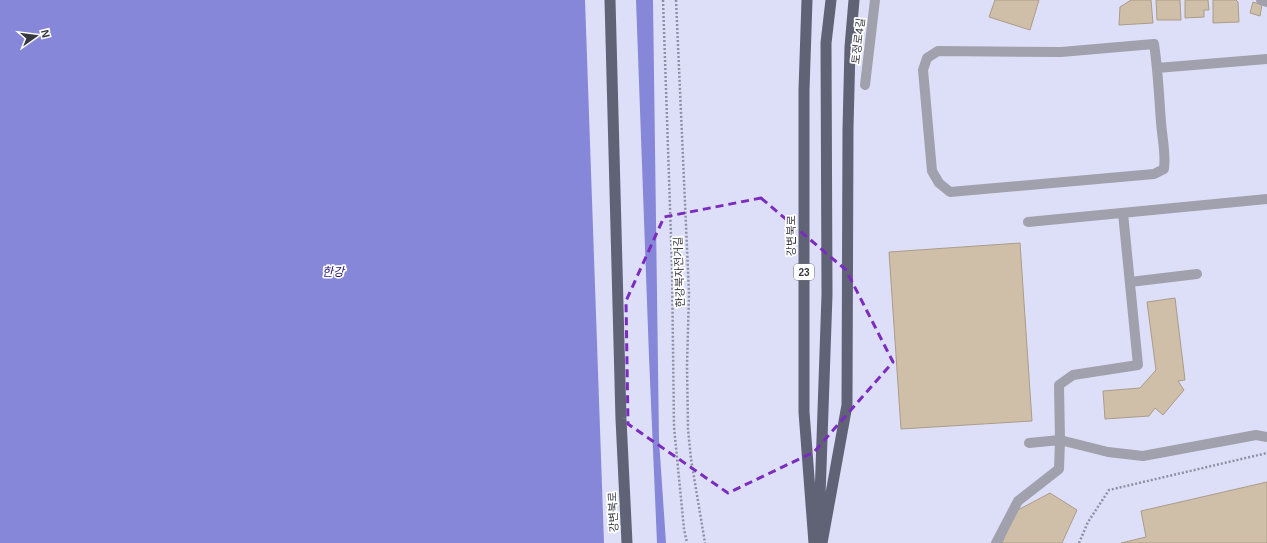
<svg xmlns="http://www.w3.org/2000/svg" width="1267" height="543" font-family="Helvetica,'Noto Sans KR',sans-serif">
  <rect width="100%" height="100%" fill="#dddff9"/>
  <path fill="#8687d9" d="M0,0H653L659,440L666,543H0Z"/>
  <path fill="#dddff9" d="M585,0H636L649,357L657,543H604Z"/>
  <path fill="#cfbfa9" stroke="#ab9c87" d="M995,0H1039L1030,30L989,17Z
    M1131,0H1151L1153,23L1119,25L1120,7Z
    M1156,0H1180L1181,20H1157Z
    M1185,0H1208L1209,10H1204V17L1185,18Z
    M1213,0H1236L1238,2L1239,22L1213,23Z
    M1253,2L1262,5L1260,16L1250,13Z
    M1020,243L1032,421L901,429L889,252Z
    M1175,298L1185,380L1178,381L1184,390L1163,415L1155,408L1149,416L1105,419L1103,391L1140,388L1156,370L1147,302Z
    M1267,482V543H1121L1146,537L1141,511Z
    M1050,493L1077,510L1062,543H1002L1016,511Z"/>
  <g fill="none" stroke-linecap="round" stroke-linejoin="round">
    <path stroke="#8e90a2" stroke-width="2.5" stroke-dasharray="2 2" stroke-linecap="butt" d="M663,0L672,266L674,427L684,529L687,543
      M676,0L689,293L687,366L688,429L691,459L705,543
      M1079,543L1088,522L1109,490L1267,453"/>
    <path stroke="#a0a1ac" stroke-width="10" d="M1261,0L1267,2
      M1154,44C1158,70 1159,96 1161,122C1162,137 1166,153 1164,169L1154,174L950,192L939,183L932,171L923,70L927,58L938,51L1061,52Z
      M1157,68L1267,59
      M865,85L875,0
      M1028,222L1267,199
      M1130,282L1197,274
      M1029,443L1060,440L1108,452L1143,456L1256,435L1267,437
      M996,543L1018,501L1059,469L1060,440L1059,385L1073,375L1138,365L1123,213"/>
    <path stroke="#606276" stroke-width="11" d="M610,0L621,419L627,543
      M807,0L804,90V412L814,543
      M819,526L827,295L826,43L831,0
      M822,543L847,405L848,129L850,47L854,0"/>
  </g>
  <path fill="none" stroke="#7b2cbf" stroke-width="3" stroke-dasharray="8 5" stroke-linejoin="round" d="M761,198L846,270L893,362L814,452L728,493L628,424L626,301L664,217Z"/>
  <g text-anchor="middle" dominant-baseline="central" stroke-width="3.5" stroke-linejoin="round" paint-order="stroke">
    <rect fill="#fff" stroke="#72737a" stroke-width="1" x="794" y="264" width="20" height="16" rx="3"/>
    <g font-size="10" font-weight="bold" fill="#363741">
      <text x="804" y="272">23</text>
    </g>
    <g font-size="11" fill="#363741" stroke="#fff">
      <text transform="translate(858 41) rotate(-83)">토정로4길</text>
      <text transform="translate(791 236) rotate(-90)">강변북로</text>
      <text transform="translate(679 272) rotate(-92)">한강북자전거길</text>
      <text transform="translate(613 512) rotate(-93)">강변북로</text>
    </g>
    <g font-size="12" font-style="italic" fill="#271172" stroke="#fff">
      <text x="333" y="272">한강</text>
    </g>
  </g>
  <g transform="translate(36 36) rotate(76)" stroke="#ffffff" stroke-width="3" paint-order="stroke">
  <path d="M0-3L7 15L0 10L-7 15Z" fill="#363741"/>
  <text y="-6" font-size="11" font-weight="bold" text-anchor="middle" fill="#363741">N</text>
  </g>
</svg>
